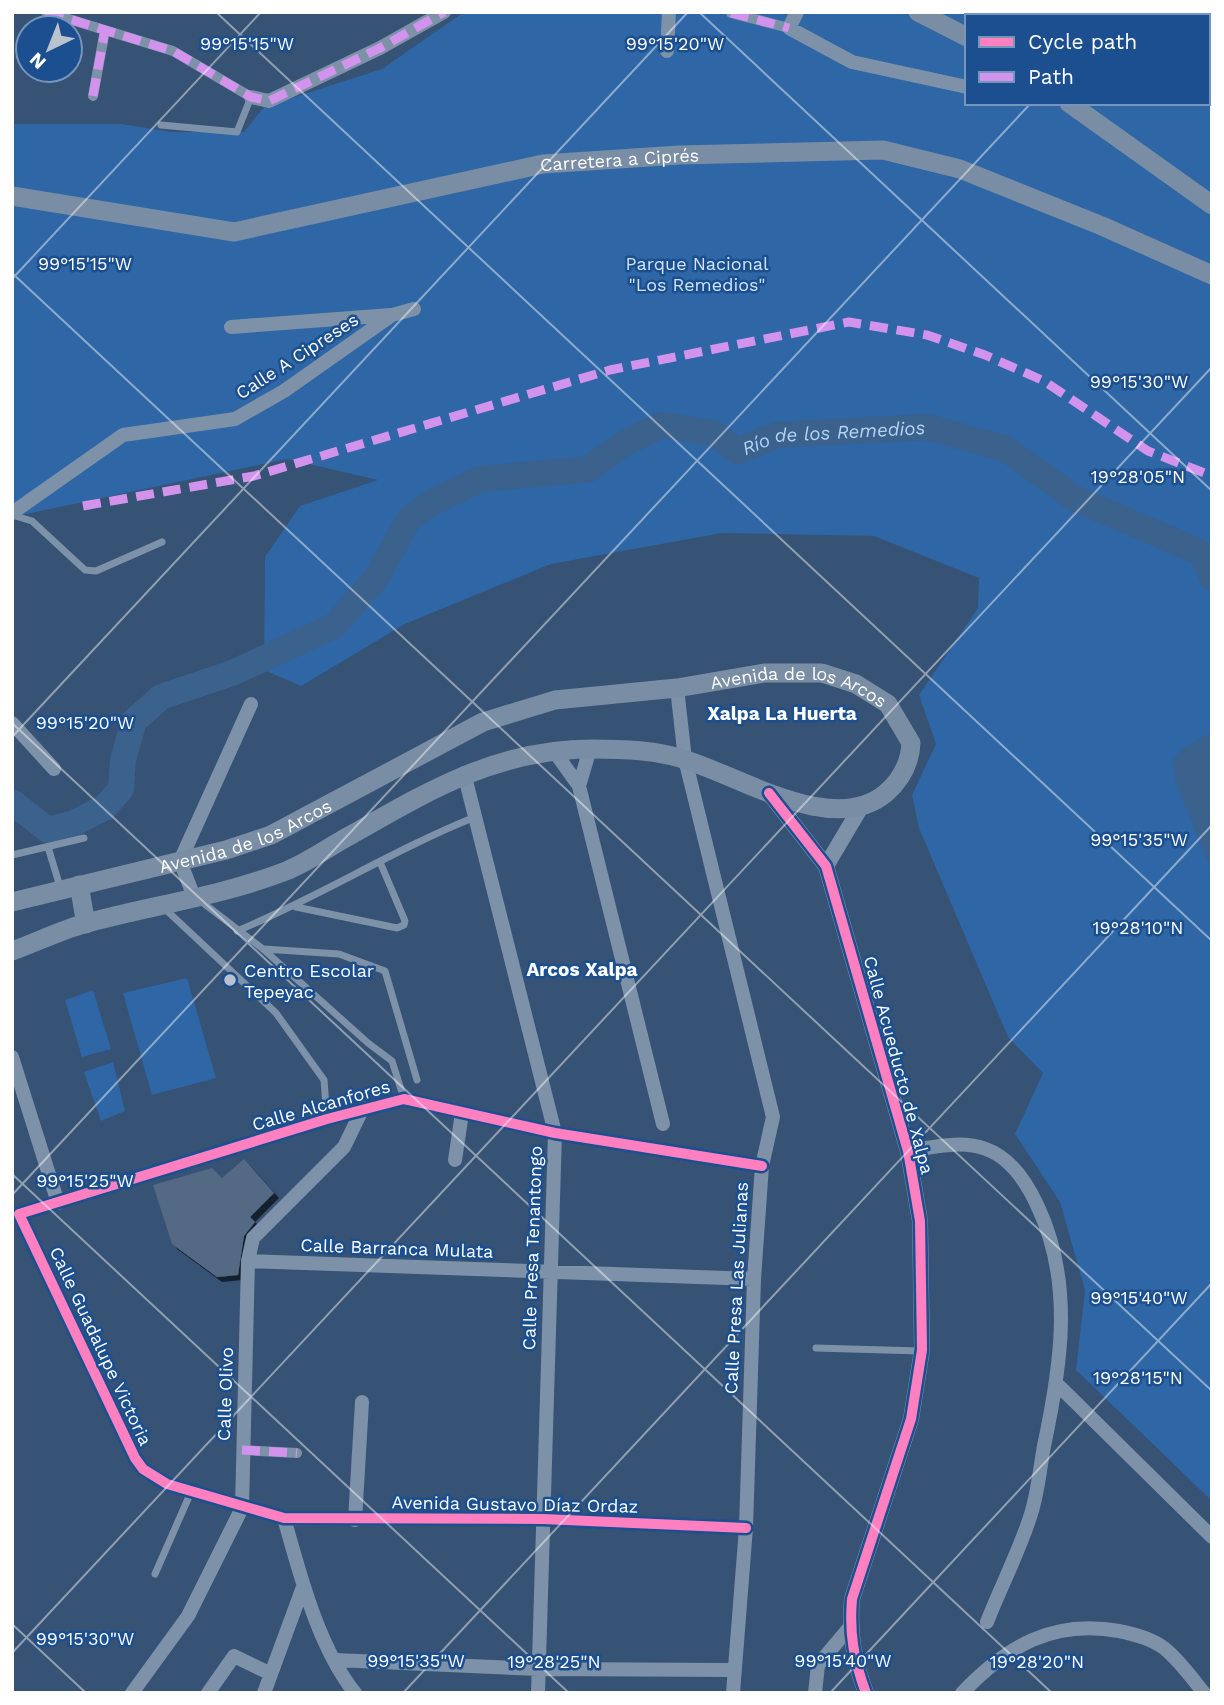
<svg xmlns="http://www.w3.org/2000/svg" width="1224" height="1705" font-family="'Work Sans',sans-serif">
  <defs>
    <filter id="shadow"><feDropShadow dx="5" dy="5" stdDeviation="0" flood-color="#0009"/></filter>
  </defs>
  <rect width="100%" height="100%" fill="#365274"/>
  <path fill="#2f66a5" d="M464,12H1172L1175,16H967V103H1208V60L1212,64V1501L1076,1370L1085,1290L1060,1202L1015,1134L1043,1073L1008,1037L919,828L912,795L936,744L919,695L978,608L979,578L874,536L722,533L551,564L405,624L301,686L264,670L265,557L300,506L378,480L287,459L12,517V124H121L172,132H244L264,107L382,69Z
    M187,978L216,1078L152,1095L123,993Z
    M93,990L111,1049L82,1057L65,1000Z
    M113,1062L125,1111L101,1121L84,1072Z"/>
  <path fill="#3b618d" d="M1212,732V872L1175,780L1173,760L1183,748Z"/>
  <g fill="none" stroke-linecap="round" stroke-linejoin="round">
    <path stroke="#3b618d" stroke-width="26" id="s1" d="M12,802L48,830L74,823L104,808L121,789L123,760L134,721L161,697L232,673L334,626L376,578L409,519L431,503L480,479L589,469L623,444L662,425L713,433L738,451L777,435L927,427L1006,449L1074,498L1202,553L1212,578"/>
  </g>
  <path fill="#526984" filter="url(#shadow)" d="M244,1159L274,1193L250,1217L255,1222L244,1236L238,1275L217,1277L172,1244L153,1185L212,1168L222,1178Z"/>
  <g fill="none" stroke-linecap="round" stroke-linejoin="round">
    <path stroke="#7d92a8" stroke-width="7" d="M161,125L237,132L251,97
      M12,515L32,521L85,570L96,571L162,542
      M48,847L61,890
      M12,855L84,838
      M198,899L263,949L368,1043L392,1061L404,1099
      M163,907L276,1013L324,1080L327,1119
      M296,907L397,928L404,925L405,921L380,862
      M237,931C319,897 393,850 475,817
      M264,949L339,954L385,971L417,1080
      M816,1348L920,1351
      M155,1574L191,1492"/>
    <path stroke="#7d92a8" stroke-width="10" d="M46,12L173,51L251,97
      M731,13L789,28
      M93,96L105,30
      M242,1450L297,1453"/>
    <path stroke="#7d92a8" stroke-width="14" d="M797,12L789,28L852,62L967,87
      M1208,18L1212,22
      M667,51L669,12
      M251,97L269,101L380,48L444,12
      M231,327L391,315
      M12,513L123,435L235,419L284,391L392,315L414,309
      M677,688L685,759L773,1117L762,1166L754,1279L746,1528L733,1693
      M12,723L54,769
      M554,751L579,786L663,1124
      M464,773L555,1133L538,1693
      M579,786L590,749
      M194,897L180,861L251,704
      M12,1057L58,1203
      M908,1151C934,1147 961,1140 986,1149C1011,1158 1028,1185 1038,1207C1074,1284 1061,1366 1044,1446C1040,1468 1038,1492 1031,1514C1020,1550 1001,1586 987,1622
      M455,1160L462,1113
      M248,1261L754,1279
      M1057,1384L1212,1537
      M284,1518C300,1574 318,1647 355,1693
      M355,1520L362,1402
      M746,1528L543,1519L284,1518L167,1484L143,1469L135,1458L19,1214L327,1119L404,1099L555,1133L762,1166
      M335,1660L539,1669L733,1670
      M132,1693L188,1616L242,1508L248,1261L253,1238L344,1147L363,1108
      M208,1693L234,1656L271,1674
      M264,1693L303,1587
      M815,1693L818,1665L849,1628
      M962,1693C1007,1646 1053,1619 1119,1631C1134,1634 1152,1639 1164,1648C1179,1660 1192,1678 1204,1693"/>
    <path stroke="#7d92a8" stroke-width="16" d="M769,793L826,866L908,1151L920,1221L922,1350L911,1419L852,1599C849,1633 854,1661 866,1693
      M826,866L861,807"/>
    <g stroke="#798da4" stroke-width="19">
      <path d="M918,12L967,37"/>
      <path d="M1177,12L1180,16"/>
      <path d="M1208,52L1212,57"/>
      <path d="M1069,103L1212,205"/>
      <path id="s2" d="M12,196L234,232L543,164L679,155L883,150L960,169L1102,226L1212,275"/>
      <path d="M79,885L86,924"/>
      <path id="s3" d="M12,902L226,850L271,835L483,722L555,700L677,688L764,673H822L856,684L888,704L911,743C910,763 902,779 886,793C834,837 741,777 686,760C657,750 623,749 592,749C498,749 430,790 351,835C330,846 309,862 286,871C222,896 153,905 87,923C61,930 37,942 12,951"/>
    </g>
    <path stroke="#d193ec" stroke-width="9" stroke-dasharray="18 9" stroke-linecap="butt" d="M46,12L173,51L251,97L269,101L380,48L444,12
      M731,13L789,28
      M93,96L105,30
      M83,506L254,476L610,370L849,322L927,335L985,355L1044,381L1148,451L1212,476
      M242,1450L297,1453"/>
    <g stroke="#1b4f8f" stroke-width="15">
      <path id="cycleway" d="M769,793L826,866L908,1151L920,1221L922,1350L911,1419L852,1599C849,1633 854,1661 866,1693
        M746,1528L543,1519L284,1518L167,1484L143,1469L135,1458L19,1214L327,1119L404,1099L555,1133L762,1166"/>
    </g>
    <use href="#cycleway" stroke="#ff80c0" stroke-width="10"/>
  </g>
  <path fill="none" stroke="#fff" stroke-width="2" stroke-opacity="0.45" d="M216,12L1212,941M699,12L1212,491M1182,12L1185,16M1112,16L1115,12M1208,37L1212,40M12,273L1212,1391M12,279L261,12M12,723L1052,1693M12,737L688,12M12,1174L569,1693M12,1195L1031,103M12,1624L86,1693M12,1653L1212,367M403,1693L1212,825M830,1693L1212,1283"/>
  <circle fill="#b9c2ce" stroke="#1b4f8f" stroke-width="2.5" cx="230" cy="980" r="7"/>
  <g text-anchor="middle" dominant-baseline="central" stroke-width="5" stroke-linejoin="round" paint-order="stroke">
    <g font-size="18" fill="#fff" stroke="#1b4f8f">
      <text stroke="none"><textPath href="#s2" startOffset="618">Carretera a Ciprés</textPath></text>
      <text transform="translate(297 356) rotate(-33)">Calle A Cipreses</text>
      <text stroke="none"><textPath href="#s3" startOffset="831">Avenida de los Arcos</textPath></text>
      <text stroke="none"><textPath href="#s3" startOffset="243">Avenida de los Arcos</textPath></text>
      <text transform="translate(899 1065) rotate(75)">Calle Acueducto de Xalpa</text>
      <text transform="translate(321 1105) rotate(-16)">Calle Alcanfores</text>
      <text transform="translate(397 1248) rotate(2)">Calle Barranca Mulata</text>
      <text transform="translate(532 1248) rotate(-88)">Calle Presa Tenantongo</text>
      <text transform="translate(736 1288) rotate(-87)">Calle Presa Las Julianas</text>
      <text transform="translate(101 1346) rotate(65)">Calle Guadalupe Victoria</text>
      <text transform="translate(225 1394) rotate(-88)">Calle Olivo</text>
      <text transform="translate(515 1504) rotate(1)">Avenida Gustavo Díaz Ordaz</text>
    </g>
    <g font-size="18" fill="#cfe3fa" stroke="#1b4f8f">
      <text x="697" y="263">Parque Nacional<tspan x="697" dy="21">"Los Remedios"</tspan></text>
    </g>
    <g font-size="18" fill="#fff" stroke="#1b4f8f" text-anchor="start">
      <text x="244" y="970">Centro Escolar<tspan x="244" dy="21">Tepeyac</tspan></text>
    </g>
    <g font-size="19" font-style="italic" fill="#b5d3f5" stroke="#1b4f8f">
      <text stroke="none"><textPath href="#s1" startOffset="1013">Río de los Remedios</textPath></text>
    </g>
    <g font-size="19" font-weight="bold" fill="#fff" stroke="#1b4f8f">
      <text x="782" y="713">Xalpa La Huerta</text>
      <text x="582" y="969">Arcos Xalpa</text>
    </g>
  </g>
  <g font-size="18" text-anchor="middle" fill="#fff" stroke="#1b4f8f" stroke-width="5" stroke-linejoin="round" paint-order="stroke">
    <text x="247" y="50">99°15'15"W</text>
    <text x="675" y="50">99°15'20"W</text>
    <text x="85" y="270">99°15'15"W</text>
    <text x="1139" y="388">99°15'30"W</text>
    <text x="1138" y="483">19°28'05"N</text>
    <text x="85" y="729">99°15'20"W</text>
    <text x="1139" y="846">99°15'35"W</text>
    <text x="1138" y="934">19°28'10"N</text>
    <text x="85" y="1187">99°15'25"W</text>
    <text x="1139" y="1304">99°15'40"W</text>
    <text x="1138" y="1384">19°28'15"N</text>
    <text x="85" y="1645">99°15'30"W</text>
    <text x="416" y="1667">99°15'35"W</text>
    <text x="843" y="1667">99°15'40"W</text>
    <text x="554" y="1668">19°28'25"N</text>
    <text x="1037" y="1668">19°28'20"N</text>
  </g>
  <rect width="1224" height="1705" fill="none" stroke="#ffffff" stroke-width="28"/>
  <rect x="965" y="14" width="245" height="91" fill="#1b4f8f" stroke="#7695bc" stroke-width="2"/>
  <rect x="979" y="37" width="35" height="10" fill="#ff80c0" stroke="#7695bc" stroke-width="2"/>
  <text x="1028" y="49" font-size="21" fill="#ffffff">Cycle path</text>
  <rect x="979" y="72" width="35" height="10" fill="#d193ec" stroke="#7695bc" stroke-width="2"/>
  <text x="1028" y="84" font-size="21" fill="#ffffff">Path</text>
  <g transform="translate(49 49) rotate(223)"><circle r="33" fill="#1b4f8f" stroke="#7695bc" stroke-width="2"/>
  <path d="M0-5L12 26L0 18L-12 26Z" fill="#b9c2ce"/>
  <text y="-10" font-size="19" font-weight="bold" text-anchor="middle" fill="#ffffff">N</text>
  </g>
</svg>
